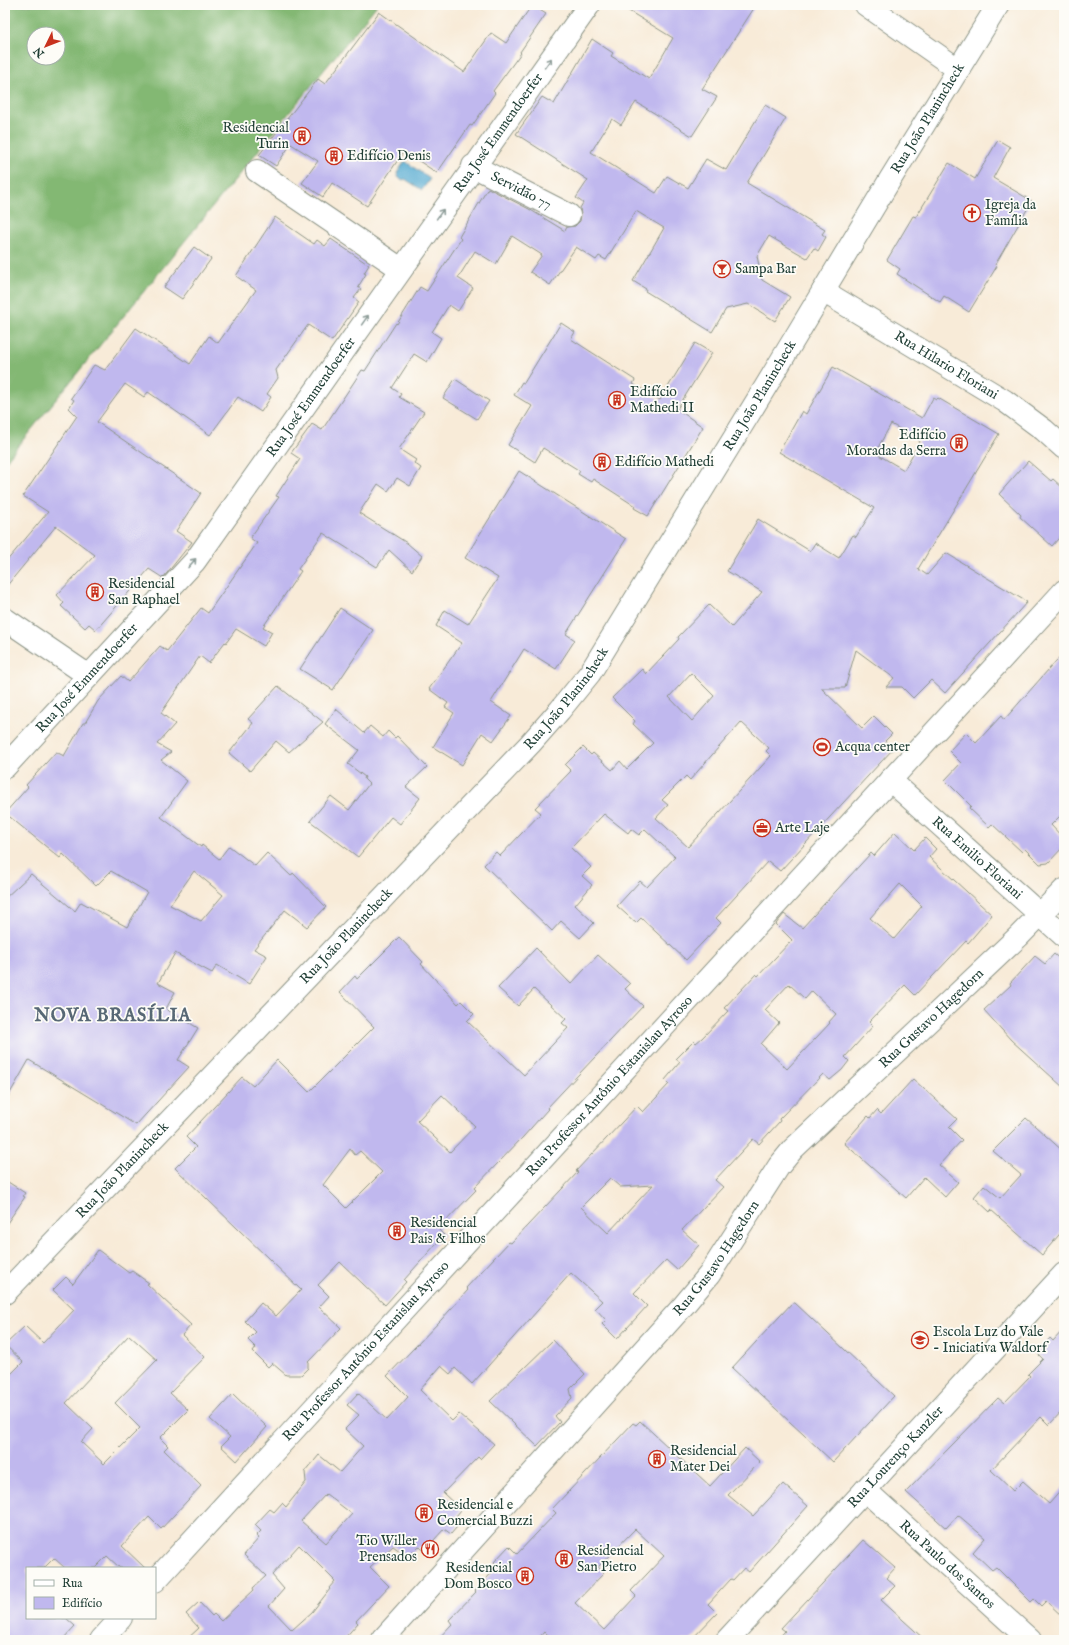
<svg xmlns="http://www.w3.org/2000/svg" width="1069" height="1645" font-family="'IM FELL English',serif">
  <rect width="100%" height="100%" fill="#fdfcf7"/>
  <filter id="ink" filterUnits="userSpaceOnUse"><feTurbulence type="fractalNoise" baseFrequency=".025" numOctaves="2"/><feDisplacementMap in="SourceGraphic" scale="8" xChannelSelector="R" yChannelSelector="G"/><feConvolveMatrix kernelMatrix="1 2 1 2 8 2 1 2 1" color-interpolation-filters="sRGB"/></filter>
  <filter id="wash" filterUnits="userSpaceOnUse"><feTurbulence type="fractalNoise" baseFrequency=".012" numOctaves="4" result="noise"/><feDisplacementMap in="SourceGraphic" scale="16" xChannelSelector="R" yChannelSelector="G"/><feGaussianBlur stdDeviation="0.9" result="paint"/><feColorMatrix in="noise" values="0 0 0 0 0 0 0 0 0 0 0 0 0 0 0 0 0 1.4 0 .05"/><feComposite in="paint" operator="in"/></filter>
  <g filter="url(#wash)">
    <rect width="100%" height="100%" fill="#f8ebd8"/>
    <path fill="#83b873" stroke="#517a54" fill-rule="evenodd" d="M5,5H377L5,462ZM34,34H58V58H34Z"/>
    <path fill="#54aad1" stroke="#3a7482" d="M405,161L430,179L422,190L405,179L403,180L398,177L397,173Z"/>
    <g id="blocks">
      <path fill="#c0b8ee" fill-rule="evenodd" d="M532,5L546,14L520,52L521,53L493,91L495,93L472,126L470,125L437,173L404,151L367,206L332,183L323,197L302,183L318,161L291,144L276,166L259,155L318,79L325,84L379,12L464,72L491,33L506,43Z
        M619,5H756L702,89L717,97L692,136L636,102L621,125L612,119L591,152L656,193L667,176L688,188L706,159L726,170L765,105L786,118L747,183L825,230L822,234L826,237L818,251L814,248L807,258L769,236L757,256L762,280L790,297L775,321L748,304L726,309L712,332L645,291L646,289L633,281L664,228L636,211L606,260L599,256L596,260L576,247L550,285L530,272L542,255L512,236L496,264L475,251L458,278L473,288L458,311L449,305L432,332L441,338L427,362L414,354L392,388L401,394L399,397L424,412L399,449L416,460L414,463L421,468L410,486L397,478L388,491L378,484L359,513L407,543L422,556L412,571L389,550L377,567L323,533L298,569L301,571L263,627L272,632L264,646L236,629L226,643L225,642L209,663L200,656L161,713L175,724L157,744L171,752L161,760L187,781L161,817L201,847L202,845L219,859L229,846L255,866L267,853L291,876L293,873L326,907L307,927L285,910L254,949L267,956L249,984L217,965L212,973L175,953L158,983L175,992L166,1009L198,1028L178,1060L189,1067L136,1125L29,1060L5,1102V898L31,874L75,911L81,902L127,927L147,892L111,871L96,886L63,854L60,858L5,813L28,787L26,785L56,752L64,756L83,723H85L98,701L121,676L128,682L160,646L167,651L201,608L208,613L257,543L250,538L279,497L276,496L300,459L291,453L312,424L322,430L362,370L365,371L396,323L397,324L420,287L427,291L461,239L459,237L488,188L529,209L565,231L567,227L575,226L580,221L581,215L580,208L583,203L576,198L588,180L516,134L542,97L554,104L592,39L613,53L611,56L649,79L673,38ZM194,871L223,895L201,921L170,905Z
        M998,140L1010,147L993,178L1032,201L995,265L997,266L969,312L944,296L940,302L897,274L900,269L887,260L913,216L916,217L949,163L975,179Z
        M275,217L314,244L317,240L325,246L331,239L369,265L364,273L366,274L358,287L361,289L354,298L359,302L332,341L308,325L276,370L278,378L267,394L271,397L261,412L238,397L210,435L148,392L144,397L125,384L97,422L201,493L176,531L192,542L163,578L149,569L96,630L89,624L85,628L61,606L64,603L57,595L95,555L56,526L5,588V563L48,512L23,496L77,416L69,408L74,400L71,398L94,365L105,370L136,328L190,364L209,336L218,343L256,290L236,276Z
        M194,247L211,259L182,299L164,287Z
        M561,323L575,332L571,339L635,380L633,384L660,400L695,343L712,353L677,409L703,427L648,516L634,508L635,506L593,479L591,482L578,474L580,471L543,448L535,462L508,445L532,406L514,395L522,382L524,383Z
        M833,367L922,418L933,398L936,400L938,398L999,434L918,569L927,575L946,553L1027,602L945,693L931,680L913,698L902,687H886L894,678L856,650L845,688H821L862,728L874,716L892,734L885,741L893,749L780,871L768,861L716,918L721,923L686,960L641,918L636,923L617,906L640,881L647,887L675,857L645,829L639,835L631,829L628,833L604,814L571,848L591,867L582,876L592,885L575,905L594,923L580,938L561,921L552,931L484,865L496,852L500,856L541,813L535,808L571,771L565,765L583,747L591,755L593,753L612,770L620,761L627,769L653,743L633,724L635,721L612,698L642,669L646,674L679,639L678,637L709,605L732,627L762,592L727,571L758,519L810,551L815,543L839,558L853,535L856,537L874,508L779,452L802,411L806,414ZM891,424L920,441L904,470L875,453ZM691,673L714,696L692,721L669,697ZM741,722L769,748L766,751L771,756L688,847L656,818L668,805L662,800L686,776L690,780Z
        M455,379L489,401L477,419L443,398Z
        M1028,461L1051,481L1053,479L1064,489V532L1052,546L1020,517L1021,515L999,494Z
        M519,471L626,539L566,634L575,640L556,669L524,649L491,702L511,716L493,741L482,733L462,765L433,747L454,713L445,707L448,703L429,689L462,643L436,626L445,610L468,624L498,578L465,558Z
        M340,608L373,630L333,690L300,669Z
        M1064,652V812L1051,825L1064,839V846L1048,863L1040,864L1025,849L1022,852L992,824L989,827L969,808L971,806L945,780L961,763L949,751L966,733L976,743L1001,716L1004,720Z
        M278,686L323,722L289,752L276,741L250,771L229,753L253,723L248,719Z
        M336,709L364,733L370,726L383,737L388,731L395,738L397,736L427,767L406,787L420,798L400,824L391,817L358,857L310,821L331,796L349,810L369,784L364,779L365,777L348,764L359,750L325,724Z
        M895,832L914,850L925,838L936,849L929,857L992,915L968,943L966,941L915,995L905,985L869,1022L873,1026L845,1057L849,1061L842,1070L830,1080L823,1074L779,1119L780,1121L759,1144L753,1139L715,1180L723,1187L682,1230L699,1245L677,1270L666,1260L634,1293L647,1306L617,1339L602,1324L606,1320L595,1308L602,1301L571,1273L472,1384L455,1368L450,1374L441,1366L420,1390L452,1421L459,1414L494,1444L480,1459L478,1457L443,1493L461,1510L456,1516L462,1521L451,1534L444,1529L424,1551L419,1546L408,1557L393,1546L370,1567L389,1586L356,1621L358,1623L343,1640H186L199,1628L186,1614L199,1602L212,1616L214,1614L221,1621L254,1590L253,1588L266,1576L244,1555L259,1538L256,1536L261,1531L255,1525L270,1509L274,1512L282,1503L286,1507L306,1482L305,1472L319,1455L340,1472L363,1446L345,1429L359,1415L347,1405L358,1393L387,1420L408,1397L387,1376L441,1320L468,1290L466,1288L509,1242L511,1243L578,1172L576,1171L637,1106L643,1112L669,1084L665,1080L680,1062L676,1059L694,1041L696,1043L702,1038L728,1011L724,1008L756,974L758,976L792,940L776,924L784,914L802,928L871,853L874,856ZM900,884L922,906L894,939L870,918ZM789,984L805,999L812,991L836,1014L829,1022L830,1023L787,1069L761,1044L779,1023L765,1010ZM610,1178L620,1187L653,1185L608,1233L581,1207ZM326,1494L352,1514L326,1543L301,1521ZM299,1545L335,1581L329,1588L330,1589L312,1612L292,1630L269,1606L284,1589L272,1575Z
        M399,937L423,962L421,964L458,1004L461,1001L474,1014L467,1021L524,1075L568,1028L562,1023L566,1019L534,989L518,1006L498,988L536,948L571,984L598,955L630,984L625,989L643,1006L547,1108L548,1109L523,1137L474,1188L476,1190L438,1229L444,1235L404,1280L406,1282L385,1305L340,1262L318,1285L329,1296L319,1307L341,1328L308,1362V1368L301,1375H286L272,1363L268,1367L253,1352L256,1348L248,1340L256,1332L245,1321L261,1303L276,1316L301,1290L175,1168L196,1147L186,1137L242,1077L253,1086L277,1060L309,1092L374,1027L340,992L355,976L357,979ZM442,1095L475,1126L450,1152L417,1121ZM350,1149L355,1155L360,1151L382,1172L346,1208L323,1185Z
        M1054,954L1064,963V1088L1011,1040L984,1010L1011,985L1010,983L1035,956L1045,964Z
        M913,1079L957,1119L949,1127L962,1140L939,1165L958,1182L945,1197L924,1177L906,1198L844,1143L868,1116L870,1118L877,1110L881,1114Z
        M1026,1118L1064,1152V1229L1042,1255L991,1210L990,1212L974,1197L984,1185L1000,1198L1021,1175L993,1151Z
        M5,1180L25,1193L23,1196L25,1197L5,1226Z
        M98,1250L129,1273L132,1271L149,1283L147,1284L191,1325L182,1335L205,1357L170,1393L188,1410L160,1438L168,1446L164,1450L201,1486L161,1529L149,1517L122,1546L145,1568H120L107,1556L95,1568H65L54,1558L44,1568H27V1618H66L75,1626L62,1640H5V1380L23,1362L5,1345L25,1326L43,1343L74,1310L53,1290L66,1277L73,1284ZM129,1335L157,1360L115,1403L140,1428L104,1464L81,1442L93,1429L66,1403Z
        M792,1303H795L894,1396L833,1462L732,1368Z
        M1064,1329V1409L1049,1425L1041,1417L991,1470L1013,1491L1023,1481L1049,1504L1064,1487V1618L1046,1601L1041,1606L1034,1599L1031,1602L996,1567L992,1570L973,1552L985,1538L958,1515L946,1528L906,1492L998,1398L1004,1403L1030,1376L1028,1374L1043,1359L1037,1353L1050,1338L1053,1341Z
        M553,1340L585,1374L570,1389L572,1398L555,1416L560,1422L537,1446L490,1401Z
        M233,1394L267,1427L237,1461L221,1446L230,1437L210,1419Z
        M640,1421L710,1486L745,1448L760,1462L728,1495L753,1516L783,1484L808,1506L749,1572L744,1568L733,1580L731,1579L708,1604L717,1613L691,1640H552L544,1632L537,1640H437L452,1624L449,1620L476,1592L475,1591L498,1566L494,1562L509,1546L517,1554L556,1513L552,1509L633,1423L636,1425ZM635,1529L664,1556L631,1591L636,1596L604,1630L575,1603L604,1573L598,1567Z
        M863,1540L895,1568L886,1578L895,1586L881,1600L925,1640H777L785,1631L781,1628Z"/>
    </g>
  </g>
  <g filter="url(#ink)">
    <use href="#blocks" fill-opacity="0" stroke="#8c9486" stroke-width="1"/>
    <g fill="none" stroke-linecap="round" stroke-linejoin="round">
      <g stroke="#8c9486" stroke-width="24">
        <g id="minor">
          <path d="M866,5L959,70"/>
          <path id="s1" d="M473,166L569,215"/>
          <path d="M257,171L401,269"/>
          <path id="s2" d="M823,291L1005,401L1044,430L1064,448"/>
          <path d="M5,619L89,676"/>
          <path id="s3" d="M5,767L195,561L589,5"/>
          <path id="s4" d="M890,780L1064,936"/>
          <path id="s5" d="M865,1490L1030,1640"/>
          <path id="s6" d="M155,1581L1064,591"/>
          <path d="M101,1640L121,1618"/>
          <path id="s7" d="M382,1640L684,1305L709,1275L779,1166L793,1149L1019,936L1064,890"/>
          <path id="s8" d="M727,1640L1064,1274"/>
        </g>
      </g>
      <g stroke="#8c9486" stroke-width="24">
        <g id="major">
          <path id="s9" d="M5,1293L530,744L560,710L590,673L766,386L891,178L998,5"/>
        </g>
      </g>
      <use href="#minor" stroke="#fff" stroke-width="22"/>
      <use href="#major" stroke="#fff" stroke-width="22"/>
    </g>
    <defs><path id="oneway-shaft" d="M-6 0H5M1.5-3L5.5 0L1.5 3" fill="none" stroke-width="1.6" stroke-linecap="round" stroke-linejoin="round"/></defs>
    <g stroke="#8f9e9a">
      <use href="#oneway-shaft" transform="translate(548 63) rotate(-55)"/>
      <use href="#oneway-shaft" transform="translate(440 214) rotate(-55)"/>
      <use href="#oneway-shaft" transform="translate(365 320) rotate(-55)"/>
      <use href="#oneway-shaft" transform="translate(192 563) rotate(-49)"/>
    </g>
  </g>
  <defs>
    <g id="building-ring" transform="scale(0.9)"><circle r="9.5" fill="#fdfcf7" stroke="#c8321e" stroke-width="1.5"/><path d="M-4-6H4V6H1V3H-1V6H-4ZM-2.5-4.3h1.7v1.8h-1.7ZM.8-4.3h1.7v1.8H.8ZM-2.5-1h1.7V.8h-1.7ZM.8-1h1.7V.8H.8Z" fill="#c8321e"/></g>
    <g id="church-ring" transform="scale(0.9)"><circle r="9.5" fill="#fdfcf7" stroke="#c8321e" stroke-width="1.5"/><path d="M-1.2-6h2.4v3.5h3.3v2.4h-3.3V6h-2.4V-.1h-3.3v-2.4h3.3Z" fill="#c8321e"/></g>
    <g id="bar-ring" transform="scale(0.9)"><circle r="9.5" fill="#fdfcf7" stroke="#c8321e" stroke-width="1.5"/><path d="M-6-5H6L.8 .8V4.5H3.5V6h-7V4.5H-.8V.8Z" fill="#c8321e"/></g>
    <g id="stadium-ring" transform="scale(0.9)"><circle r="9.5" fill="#fdfcf7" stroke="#c8321e" stroke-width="1.5"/><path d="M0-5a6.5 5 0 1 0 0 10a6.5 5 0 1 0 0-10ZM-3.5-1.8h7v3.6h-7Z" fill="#c8321e"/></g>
    <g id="office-ring" transform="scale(0.9)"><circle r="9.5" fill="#fdfcf7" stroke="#c8321e" stroke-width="1.5"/><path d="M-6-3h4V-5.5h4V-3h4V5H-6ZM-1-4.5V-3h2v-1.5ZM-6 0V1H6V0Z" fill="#c8321e"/></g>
    <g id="school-ring" transform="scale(0.9)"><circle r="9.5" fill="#fdfcf7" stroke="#c8321e" stroke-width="1.5"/><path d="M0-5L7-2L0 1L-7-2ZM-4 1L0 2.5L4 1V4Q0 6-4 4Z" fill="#c8321e"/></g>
    <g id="restaurant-ring" transform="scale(0.9)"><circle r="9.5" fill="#fdfcf7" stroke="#c8321e" stroke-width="1.5"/><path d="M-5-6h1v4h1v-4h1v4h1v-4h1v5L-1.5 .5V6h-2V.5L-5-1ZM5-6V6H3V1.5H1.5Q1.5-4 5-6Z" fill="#c8321e"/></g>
  </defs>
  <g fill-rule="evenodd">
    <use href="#building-ring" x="302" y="136"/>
    <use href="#building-ring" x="334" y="156"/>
    <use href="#church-ring" x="972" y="213"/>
    <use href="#bar-ring" x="722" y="269"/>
    <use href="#building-ring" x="617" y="400"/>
    <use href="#building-ring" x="959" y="443"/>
    <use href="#building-ring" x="602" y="462"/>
    <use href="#building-ring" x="95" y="592"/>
    <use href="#stadium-ring" x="822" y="747"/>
    <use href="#office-ring" x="762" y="828"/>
    <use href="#building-ring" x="397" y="1231"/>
    <use href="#school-ring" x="920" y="1340"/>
    <use href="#building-ring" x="657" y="1459"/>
    <use href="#building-ring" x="424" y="1513"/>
    <use href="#restaurant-ring" x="430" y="1549"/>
    <use href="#building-ring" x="564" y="1559"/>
    <use href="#building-ring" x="525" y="1576"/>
  </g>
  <g text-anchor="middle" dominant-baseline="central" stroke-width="3.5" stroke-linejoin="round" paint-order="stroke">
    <g font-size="14" fill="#1f3d34" stroke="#fdfcf7">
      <text stroke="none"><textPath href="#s9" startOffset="1502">Rua João Planincheck</textPath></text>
      <text stroke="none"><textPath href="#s3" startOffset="805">Rua José Emmendoerfer</textPath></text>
      <text stroke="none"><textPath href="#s1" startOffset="54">Servidão 77</textPath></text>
      <text stroke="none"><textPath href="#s2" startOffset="144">Rua Hilario Floriani</textPath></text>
      <text stroke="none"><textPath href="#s9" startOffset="1178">Rua João Planincheck</textPath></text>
      <text stroke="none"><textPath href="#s3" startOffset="481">Rua José Emmendoerfer</textPath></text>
      <text stroke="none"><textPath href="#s3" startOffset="121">Rua José Emmendoerfer</textPath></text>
      <text stroke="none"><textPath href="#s9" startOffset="818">Rua João Planincheck</textPath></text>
      <text stroke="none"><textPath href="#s4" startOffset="117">Rua Emilio Floriani</textPath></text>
      <text stroke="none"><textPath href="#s9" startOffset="494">Rua João Planincheck</textPath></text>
      <text stroke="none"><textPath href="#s7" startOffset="832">Rua Gustavo Hagedorn</textPath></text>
      <text stroke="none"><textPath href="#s6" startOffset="672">Rua Professor Antônio Estanislau Ayroso</textPath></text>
      <text stroke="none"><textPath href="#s9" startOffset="170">Rua João Planincheck</textPath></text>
      <text stroke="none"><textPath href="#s7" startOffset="508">Rua Gustavo Hagedorn</textPath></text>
      <text stroke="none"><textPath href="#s6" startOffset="312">Rua Professor Antônio Estanislau Ayroso</textPath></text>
      <text stroke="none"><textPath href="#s8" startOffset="249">Rua Lourenço Kanzler</textPath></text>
      <text stroke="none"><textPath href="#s5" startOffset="111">Rua Paulo dos Santos</textPath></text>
    </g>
    <g font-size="14" fill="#1f3d34" stroke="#fdfcf7" text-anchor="start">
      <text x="289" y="128" text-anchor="end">Residencial<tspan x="289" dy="16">Turin</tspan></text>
      <text x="347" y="156">Edifício Denis</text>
      <text x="985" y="205">Igreja da<tspan x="985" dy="16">Família</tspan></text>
      <text x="735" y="269">Sampa Bar</text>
      <text x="630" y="392">Edifício<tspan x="630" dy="16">Mathedi II</tspan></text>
      <text x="946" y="435" text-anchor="end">Edifício<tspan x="946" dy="16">Moradas da Serra</tspan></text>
      <text x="615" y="462">Edifício Mathedi</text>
      <text x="108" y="584">Residencial<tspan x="108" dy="16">San Raphael</tspan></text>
      <text x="835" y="747">Acqua center</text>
      <text x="775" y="828">Arte Laje</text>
      <text x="410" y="1223">Residencial<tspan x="410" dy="16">Pais &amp; Filhos</tspan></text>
      <text x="933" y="1332">Escola Luz do Vale<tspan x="933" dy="16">- Iniciativa Waldorf</tspan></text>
      <text x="670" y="1451">Residencial<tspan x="670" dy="16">Mater Dei</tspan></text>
      <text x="437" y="1505">Residencial e<tspan x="437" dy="16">Comercial Buzzi</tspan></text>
      <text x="417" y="1541" text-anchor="end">Tio Willer<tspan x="417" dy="16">Prensados</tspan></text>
      <text x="577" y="1551">Residencial<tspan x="577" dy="16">San Pietro</tspan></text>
      <text x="512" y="1568" text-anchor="end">Residencial<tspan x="512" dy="16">Dom Bosco</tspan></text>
    </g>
    <g font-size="18" font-weight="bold" letter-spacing="1" fill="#576875" stroke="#fdfcf7">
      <text x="113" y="1016">NOVA BRASÍLIA</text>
    </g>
  </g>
  <rect width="1069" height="1645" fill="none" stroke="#fdfcf7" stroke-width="20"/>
  <rect x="26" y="1567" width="130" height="52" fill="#fdfcf7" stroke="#a4b0a9"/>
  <rect x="34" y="1580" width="20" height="6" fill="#ffffff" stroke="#a4b0a9"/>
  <text x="62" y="1587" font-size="12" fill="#1f3d34">Rua</text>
  <rect x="34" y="1597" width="20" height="12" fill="#c0b8ee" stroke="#a4b0a9"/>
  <text x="62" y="1607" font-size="12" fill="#1f3d34">Edifício</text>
  <g transform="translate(46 46) rotate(227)"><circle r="19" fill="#fdfcf7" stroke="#a4b0a9"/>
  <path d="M0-3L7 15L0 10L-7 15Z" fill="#c8321e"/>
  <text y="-6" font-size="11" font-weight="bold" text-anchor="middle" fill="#1f3d34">N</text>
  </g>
</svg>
